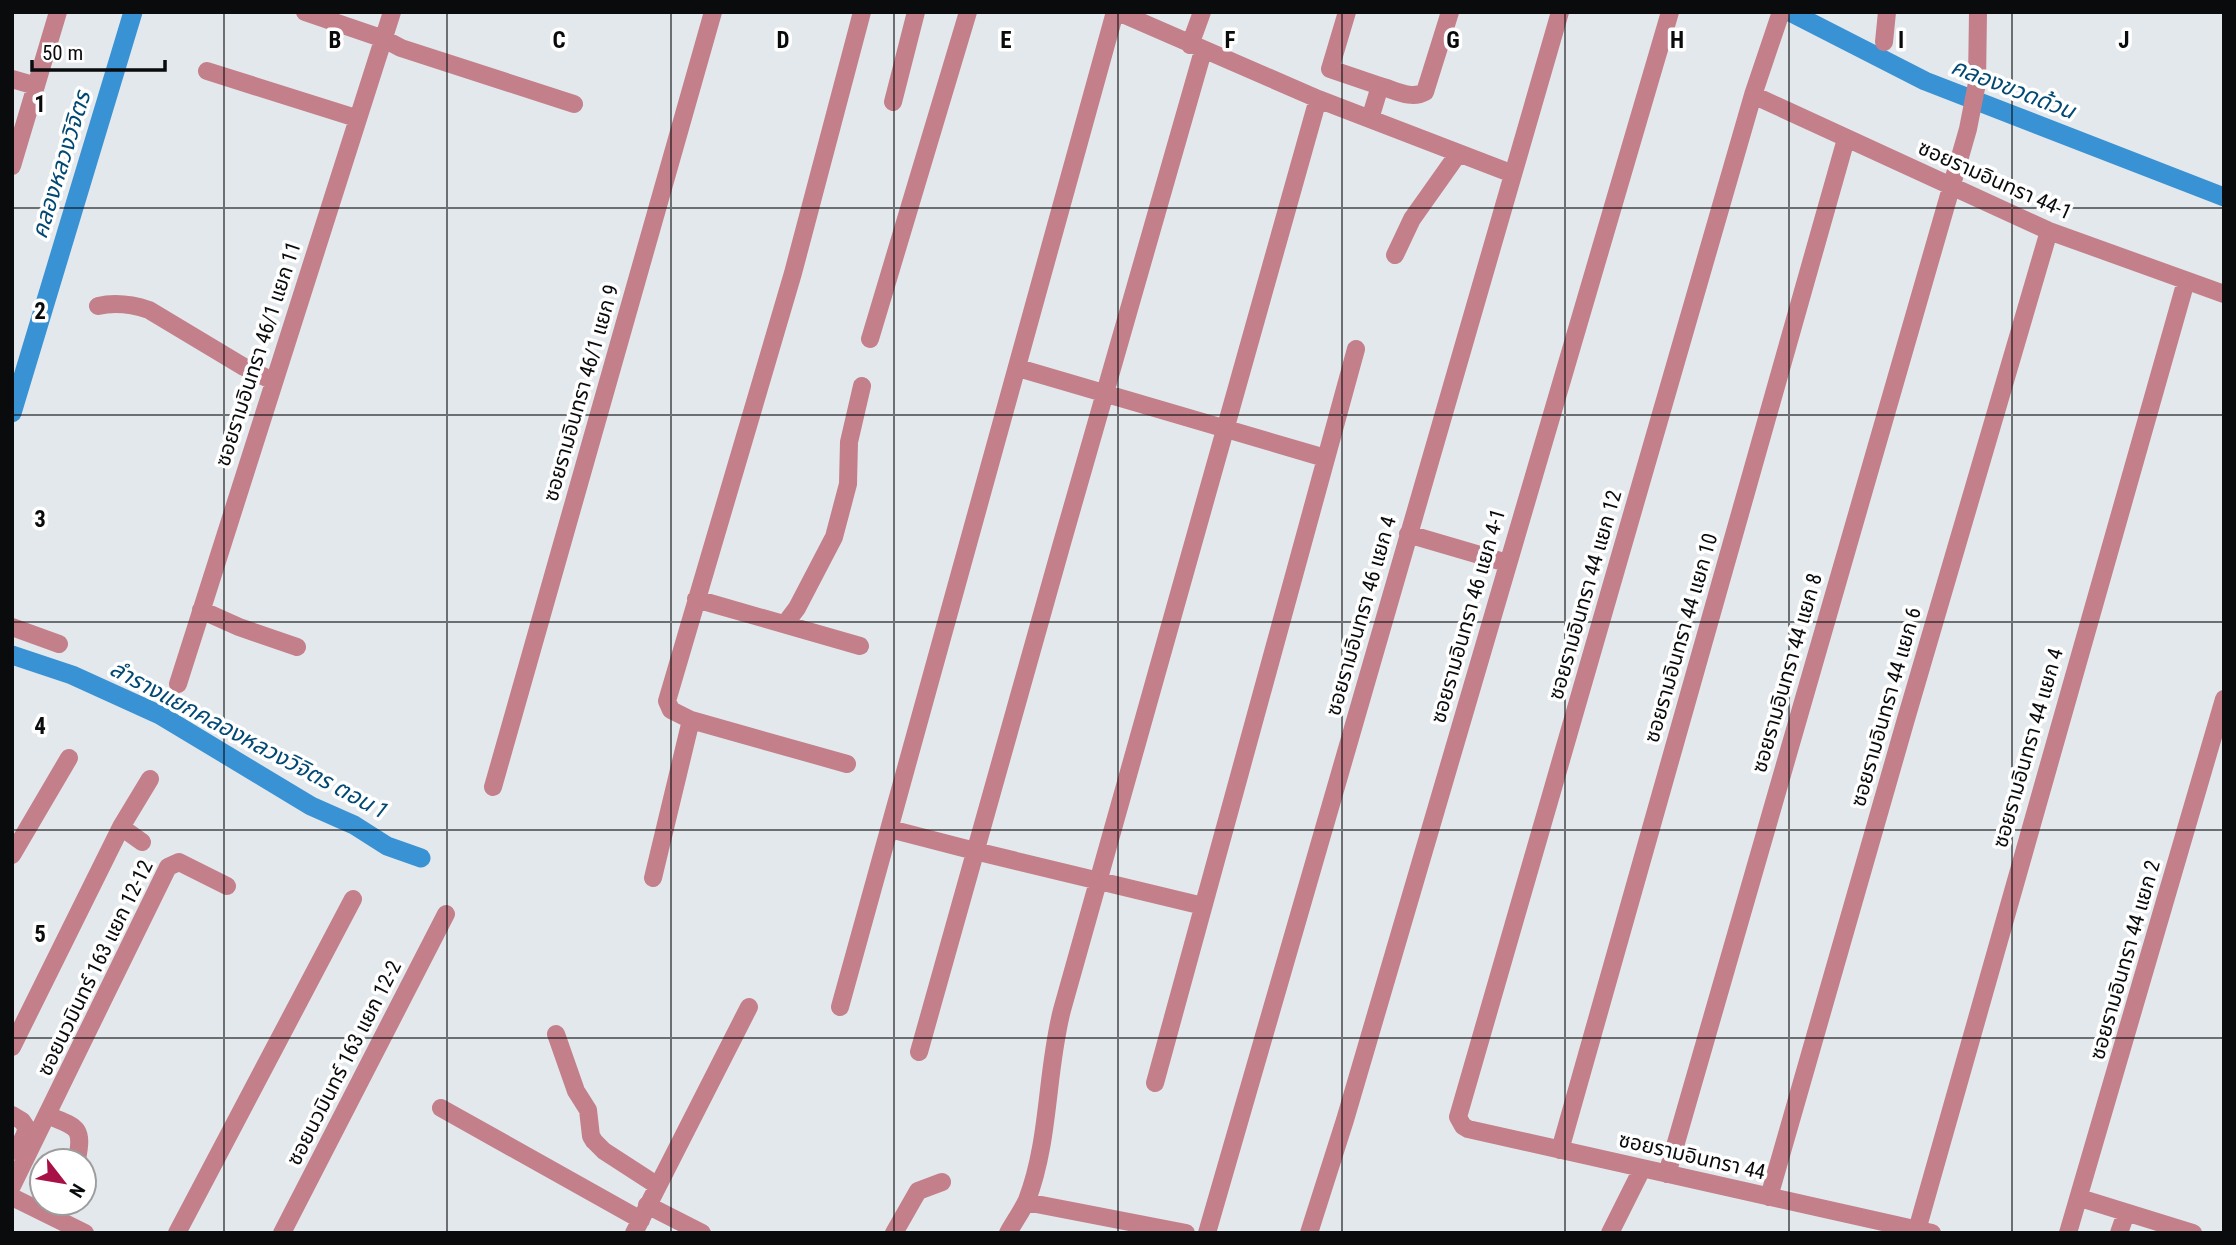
<svg xmlns="http://www.w3.org/2000/svg" width="2236" height="1245" font-family="'Roboto Condensed','Noto Sans Thai',sans-serif">
  <rect width="100%" height="100%" fill="#e3e8ec"/>
  <g fill="none" stroke-linecap="round" stroke-linejoin="round">
    <path stroke="#3992d4" stroke-width="19" d="M1790,12L1925,81L2224,197
      M12,413L133,12
      M12,655L72,675L160,715L311,806L354,825L387,846L421,858"/>
    <path stroke="#c37f8a" stroke-width="18" d="M305,12L384,39L401,48L574,104
      M1118,12L1318,99L1513,174
      M1347,12L1330,69L1380,86
      M1781,12L1753,95L1458,1117L1463,1126L1468,1129L1932,1233
      M1884,42L1887,12
      M1190,45L1202,12
      M207,71L356,118
      M12,79L36,86
      M1753,95L2049,231L2224,294
      M893,102L916,12
      M1370,119L1380,86C1395,90 1411,100 1425,92L1450,12
      M12,166L58,12
      M1395,255L1412,219L1458,154
      M98,306C116,302 131,304 149,310L244,367L273,381
      M870,339L968,12
      M1018,368L1325,458
      M1408,534L1507,563
      M696,599L860,646
      M201,610L239,627L297,647
      M785,624L797,608L834,537L848,484L849,442L862,386
      M12,627L59,644
      M178,684L392,12
      M847,764L691,720L671,710L667,701L793,273L862,12
      M493,787L713,12
      M121,827L142,842
      M890,829L975,851L1203,906
      M12,855L69,758
      M653,878L691,720
      M840,1007L1115,12
      M556,1034L576,1091L588,1110L591,1136L594,1141L604,1151L658,1186
      M12,1047L121,827L150,779
      M919,1052L1062,543L1203,51
      M1155,1083L1356,349
      M441,1108L641,1220
      M12,1115L22,1121L26,1127L25,1134L17,1151
      M47,1115C75,1127 84,1125 77,1159
      M1560,1150L1846,139
      M1667,1174L1968,129L1977,83L1978,12
      M12,1186L168,867L179,862L227,886
      M12,1197L85,1233
      M1769,1197L1906,719L2049,231
      M2080,1198L2193,1233
      M1026,1202L1186,1233
      M647,1205L702,1233
      M1917,1230L2186,281
      M177,1233L353,899
      M282,1233L446,914
      M634,1233L749,1007
      M894,1233L918,1191L942,1182
      M1008,1233C1014,1222 1022,1211 1027,1200C1050,1140 1046,1072 1062,1010L1318,99
      M1207,1233L1560,12
      M1309,1233L1345,1120L1670,12
      M1610,1233L1642,1169
      M2068,1233L2224,699
      M2119,1233L2126,1213"/>
  </g>
  <path fill="none" stroke="#0a0b0d" stroke-width="2" stroke-opacity="0.55" d="M224,12V1233M447,12V1233M671,12V1233M894,12V1233M1118,12V1233M1342,12V1233M1565,12V1233M1789,12V1233M2012,12V1233M12,208H2224M12,415H2224M12,622H2224M12,830H2224M12,1038H2224"/>
  <g text-anchor="middle" dominant-baseline="central" stroke-width="7" stroke-linejoin="round" paint-order="stroke">
    <g font-size="21" fill="#0a0b0d" stroke="#fff">
      <text transform="translate(1995 180) rotate(24)">ซอยรามอินทรา 44-1</text>
      <text transform="translate(258 354) rotate(-72)">ซอยรามอินทรา 46/1 แยก 11</text>
      <text transform="translate(581 393) rotate(-74)">ซอยรามอินทรา 46/1 แยก 9</text>
      <text transform="translate(1585 595) rotate(-74)">ซอยรามอินทรา 44 แยก 12</text>
      <text transform="translate(1361 616) rotate(-74)">ซอยรามอินทรา 46 แยก 4</text>
      <text transform="translate(1468 616) rotate(-74)">ซอยรามอินทรา 46 แยก 4-1</text>
      <text transform="translate(1681 638) rotate(-74)">ซอยรามอินทรา 44 แยก 10</text>
      <text transform="translate(1787 673) rotate(-74)">ซอยรามอินทรา 44 แยก 8</text>
      <text transform="translate(1886 707) rotate(-74)">ซอยรามอินทรา 44 แยก 6</text>
      <text transform="translate(2028 748) rotate(-74)">ซอยรามอินทรา 44 แยก 4</text>
      <text transform="translate(2125 960) rotate(-74)">ซอยรามอินทรา 44 แยก 2</text>
      <text transform="translate(95 968) rotate(-64)">ซอยนวมินทร์ 163 แยก 12-12</text>
      <text transform="translate(344 1063) rotate(-63)">ซอยนวมินทร์ 163 แยก 12-2</text>
      <text transform="translate(1692 1156) rotate(13)">ซอยรามอินทรา 44</text>
    </g>
    <g font-size="23" font-style="italic" fill="#014873" stroke="#fff">
      <text transform="translate(2013 89) rotate(21)">คลองขวดด้วน</text>
      <text transform="translate(61 165) rotate(-73)">คลองหลวงวิจิตร</text>
      <text transform="translate(249 740) rotate(28)">ลำรางแยกคลองหลวงวิจิตร ตอน 1</text>
    </g>
  </g>
  <g font-size="23" text-anchor="middle" font-weight="bold" fill="#0a0b0d" stroke="#fff" stroke-width="7" stroke-linejoin="round" paint-order="stroke">
    <text x="335" y="48">B</text>
    <text x="559" y="48">C</text>
    <text x="783" y="48">D</text>
    <text x="1006" y="48">E</text>
    <text x="1230" y="48">F</text>
    <text x="1453" y="48">G</text>
    <text x="1677" y="48">H</text>
    <text x="1901" y="48">I</text>
    <text x="2124" y="48">J</text>
    <text x="40" y="112">1</text>
    <text x="40" y="319">2</text>
    <text x="40" y="527">3</text>
    <text x="40" y="734">4</text>
    <text x="40" y="942">5</text>
  </g>
  <rect width="2236" height="1245" fill="none" stroke="#0a0b0d" stroke-width="28"/>
  <g transform="translate(63 1182) rotate(121)"><circle r="33" fill="#ffffff" stroke="#9d9d9e" stroke-width="2"/>
  <path d="M0-5L12 26L0 18L-12 26Z" fill="#a71145"/>
  <text y="-10" font-size="19" font-weight="bold" text-anchor="middle" fill="#0a0b0d">N</text>
  </g>
  <path d="M32 60v10h133v-10" fill="none" stroke="#0a0b0d" stroke-width="3.5"/>
  <text x="42" y="60" font-size="21" fill="#0a0b0d" stroke="#ffffff" stroke-width="5" paint-order="stroke">50 m</text>
</svg>
